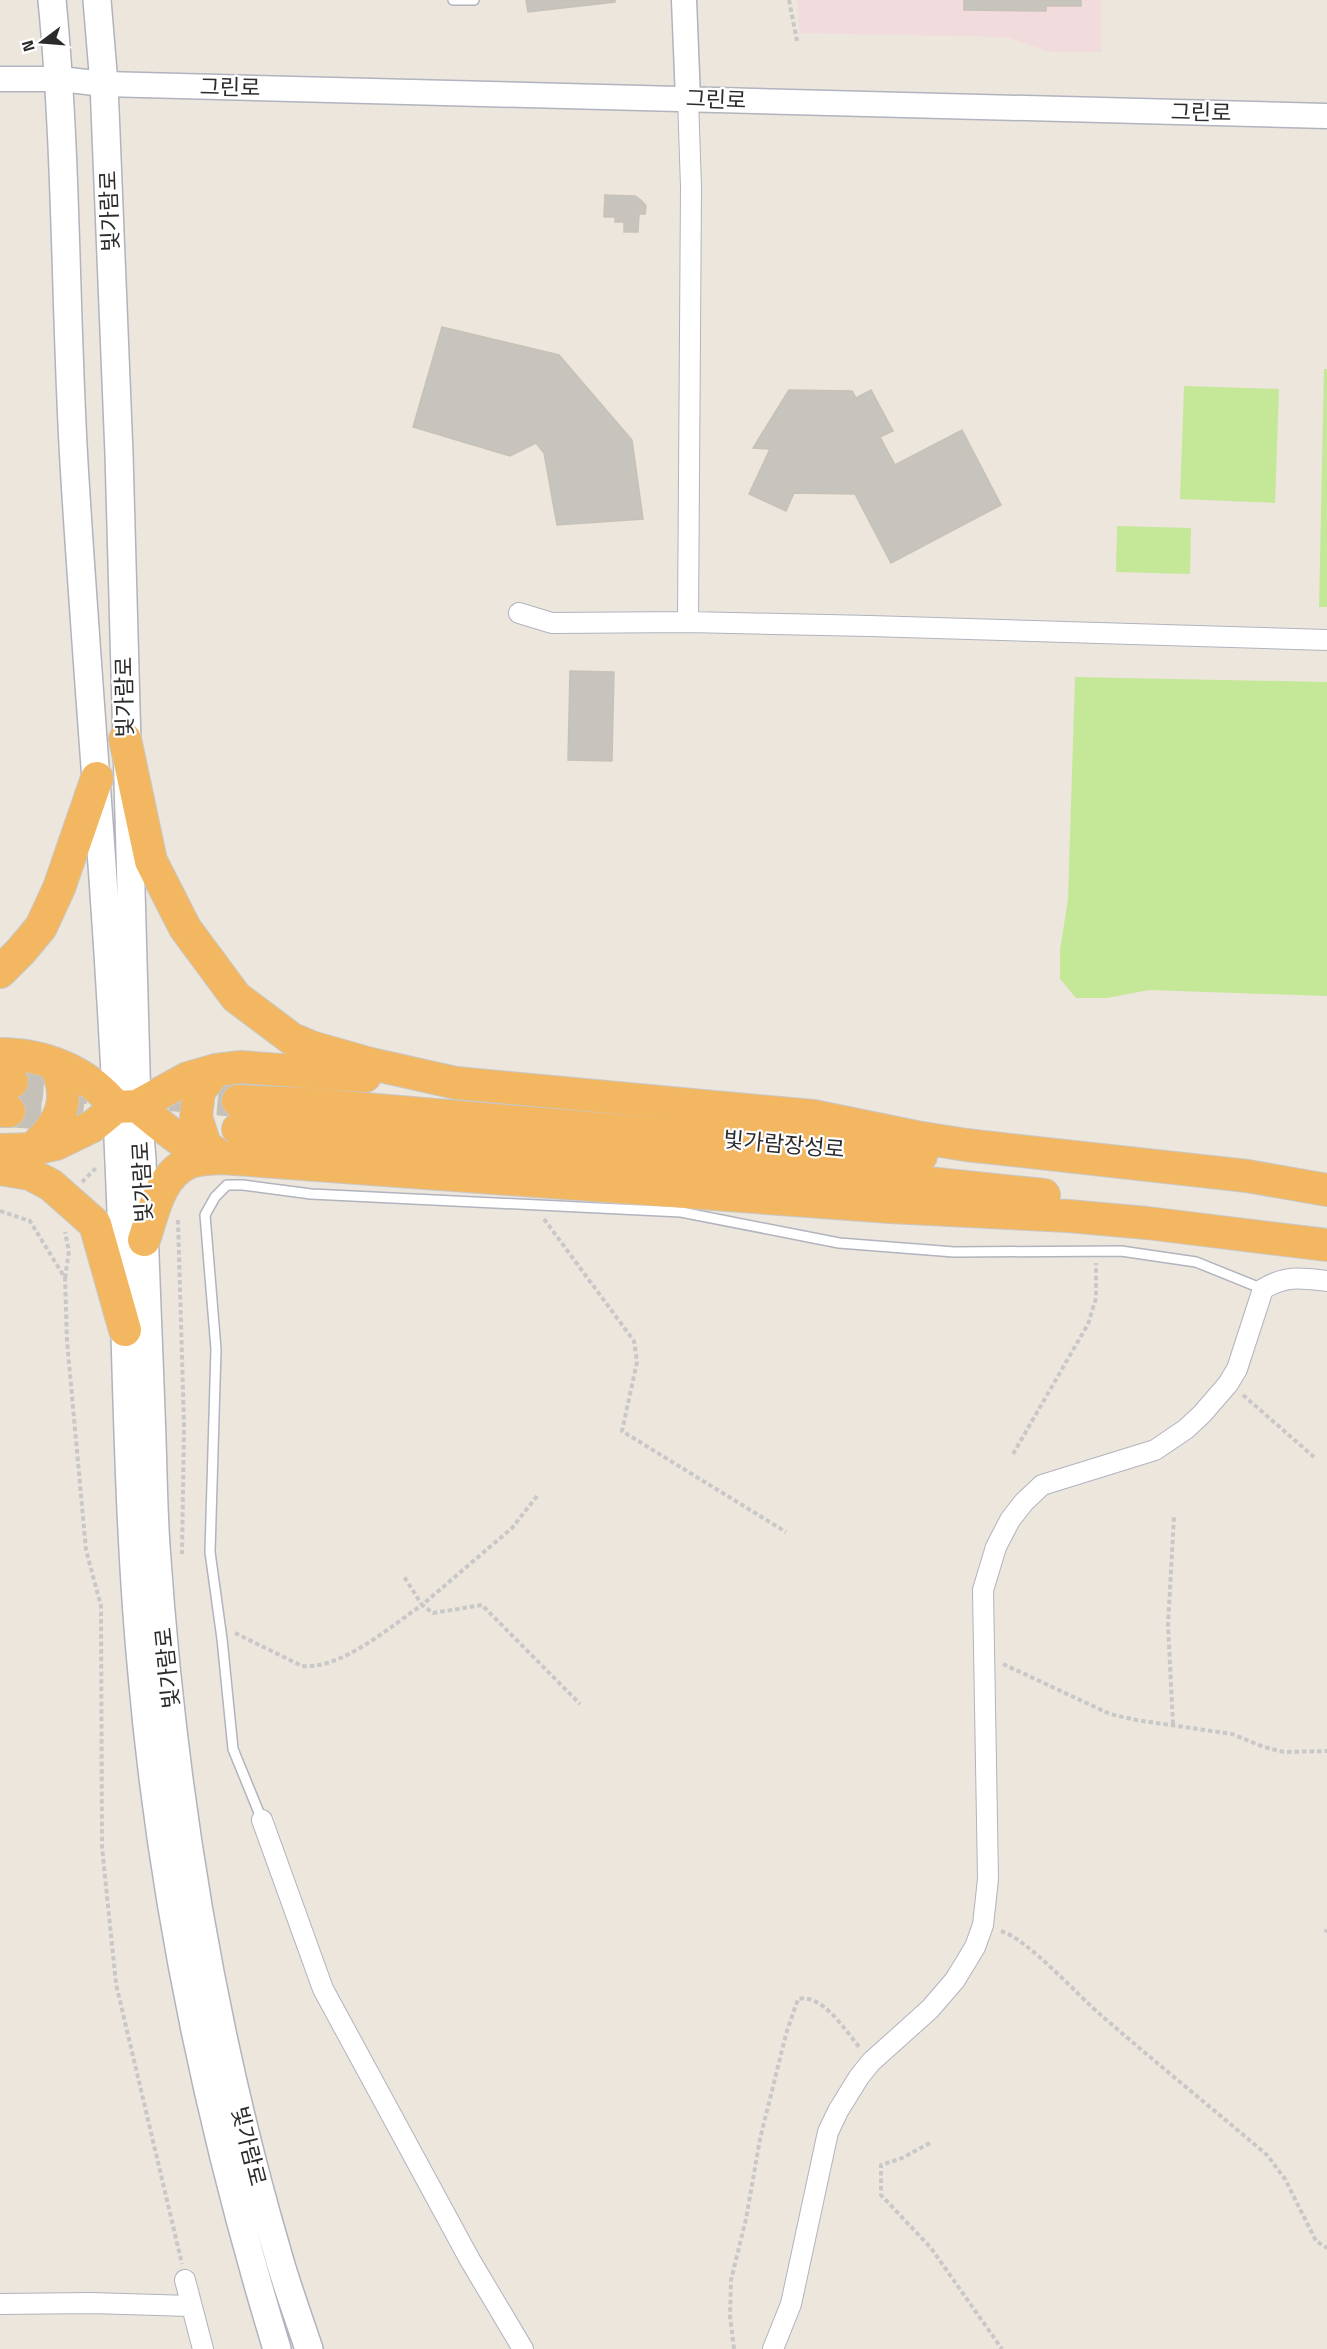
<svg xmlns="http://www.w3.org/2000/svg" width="1327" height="2349" font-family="'Titillium Web','Noto Sans KR',sans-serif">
  <rect width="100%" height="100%" fill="#ece6dd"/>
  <path fill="#f2dbdc" d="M797,0H1101V52H1050L1006,37L800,33Z"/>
  <path fill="#c5e798" d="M1324,369H1327V607H1319Z
    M1184,386L1279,389L1275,503L1180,499Z
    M1117,526L1191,528L1190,574L1116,572Z
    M1075,677L1327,682V996L1149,990L1107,998H1076L1060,979V950L1068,899Z"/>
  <path fill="#c7c3bd" stroke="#c7c2b7" stroke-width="1.5" d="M526,0H615V2L528,12Z
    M964,0H1081V6H1046V11L964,10Z
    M605,195L635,196L642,201L646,206L645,214H639L638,232H624V222H615V217H604Z
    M442,327L559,355L632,440L643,519L557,525L544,453L536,443L510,456L413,427Z
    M789,390L852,391L856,398L871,390L893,431L880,437L895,465L962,430L1001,505L891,563L855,494L794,493L786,511L749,494L770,449L753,448Z
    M570,671L614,672L612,761L568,760Z"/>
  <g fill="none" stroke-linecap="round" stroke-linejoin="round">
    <path stroke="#c5c1b9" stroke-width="32" stroke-dasharray="32 16" stroke-linecap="butt" d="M12,1082L88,1088
      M170,1095L238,1101
      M9,1111L83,1117"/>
    <g stroke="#b1b3be" stroke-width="12">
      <path id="service" d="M453,0H474
        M262,1820L233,1749L222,1639L210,1552L216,1349L205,1215L215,1197L227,1185H243L311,1194L681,1212L839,1243L954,1252L1121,1251L1196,1262L1263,1289"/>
    </g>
    <g stroke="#b1b3be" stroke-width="22">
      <path id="minor" d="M519,613L552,623L688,622L870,626L1327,640
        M688,622L691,187L688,99
        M262,1820L323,1989L470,2260L523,2349
        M185,2280L203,2349
        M0,2304L92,2303L190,2306
        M773,2349L791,2304L828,2132L838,2111L859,2077L871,2062L930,2009L955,1980L975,1947L983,1925L988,1879L983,1590L996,1547L1010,1520L1024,1502L1042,1485L1155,1450L1186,1429L1202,1414L1228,1384L1237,1369L1263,1289C1286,1275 1301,1278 1327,1281"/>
    </g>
    <g stroke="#b1b3be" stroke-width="27">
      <path id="tertiary" d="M684,0L688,99
        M0,79H60L104,84L1327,116"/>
    </g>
    <g stroke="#b1b3be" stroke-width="30">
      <path id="secondary" d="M52,0C67,154 65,309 74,463C88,697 110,929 119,1163C127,1333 126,1504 142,1674C162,1903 210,2129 277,2349
        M97,0L104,84L119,454L137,1106L142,1158C144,1243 148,1327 151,1412C153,1457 153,1502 156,1546C172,1783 210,2022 277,2251C286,2284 298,2316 309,2349"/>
    </g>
    <g stroke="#c8c8c8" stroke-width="34">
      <path id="trunk" d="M125,739L151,861L185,928L236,997L292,1039L311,1047L367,1063L456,1083L813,1116L916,1137L966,1145L1247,1176L1327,1190
        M0,972L21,951L41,927L59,888L97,778
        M0,1054C45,1054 88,1072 116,1107
        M216,1070L199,1091L196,1117L205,1145L221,1158
        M0,1082H12
        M238,1101L307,1104L921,1156
        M137,1106C162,1126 186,1149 217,1157
        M0,1111H9
        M238,1129L755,1165L1044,1195
        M32,1149C61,1123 73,1099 54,1063
        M0,1150L32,1149L56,1144L93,1126L116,1107L137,1106L188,1078L216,1070L241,1067L365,1076
        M0,1169L30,1174L51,1185L95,1224L125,1330
        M144,1240C153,1214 159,1176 188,1163C197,1159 210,1159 221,1158L890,1207L1068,1216L1147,1223L1327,1245"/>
    </g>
    <path stroke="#c8c8c8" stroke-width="4" stroke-dasharray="4.5 3" stroke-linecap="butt" d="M789,0L797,41
      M82,1182L96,1168
      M0,1211L30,1221L65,1278L67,1341L86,1550L101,1606L102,1847L116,1984L182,2264
      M544,1219L634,1341L637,1362L622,1431L786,1532
      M178,1220L184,1426L182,1554
      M65,1278L69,1251L65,1232
      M1243,1395L1314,1457
      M1013,1454L1088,1324L1096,1298V1263
      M537,1496L512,1528L422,1605L433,1613L482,1605L580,1704
      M235,1633L302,1666C341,1670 391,1626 422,1605L403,1575
      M1003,1664L1110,1714L1136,1720L1232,1734L1264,1747L1284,1752L1327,1751
      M1173,1724L1168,1625L1174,1517
      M1001,1931C1029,1940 1077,1995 1102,2016C1156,2063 1212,2108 1267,2155L1285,2179L1316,2241L1327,2248
      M1325,1932L1327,1930
      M930,2143L902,2158L881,2165V2195L931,2248L1002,2349
      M734,2349L730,2316L731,2280L746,2219L760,2139L786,2034L798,1999C822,1993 846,2031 860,2048"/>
    <use href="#service" stroke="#fff" stroke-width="9"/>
    <use href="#minor" stroke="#fff" stroke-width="20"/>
    <use href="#tertiary" stroke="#fff" stroke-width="24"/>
    <use href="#secondary" stroke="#fff" stroke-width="27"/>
    <use href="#trunk" stroke="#f2b760" stroke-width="32"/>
  </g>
  <g text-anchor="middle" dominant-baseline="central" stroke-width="4.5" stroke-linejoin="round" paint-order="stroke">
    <g font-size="22" fill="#2b2b2b" stroke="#fff">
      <text transform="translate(230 87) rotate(1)">그린로</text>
      <text transform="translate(716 99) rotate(2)">그린로</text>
      <text transform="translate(1201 112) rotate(1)">그린로</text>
      <text transform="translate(109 211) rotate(-92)">빛가람로</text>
      <text transform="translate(124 697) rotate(-91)">빛가람로</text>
      <text transform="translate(784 1144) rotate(5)">빛가람장성로</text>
      <text transform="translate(142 1182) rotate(-93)">빛가람로</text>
      <text transform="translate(167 1668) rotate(-96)">빛가람로</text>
      <text transform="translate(249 2146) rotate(76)">빛가람로</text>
    </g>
  </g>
  <g transform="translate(42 42) rotate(254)" stroke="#ffffff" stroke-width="4.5" paint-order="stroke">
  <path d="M0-4.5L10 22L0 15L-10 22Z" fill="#2b2b2b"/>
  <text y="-9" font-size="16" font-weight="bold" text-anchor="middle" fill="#2b2b2b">N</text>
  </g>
</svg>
